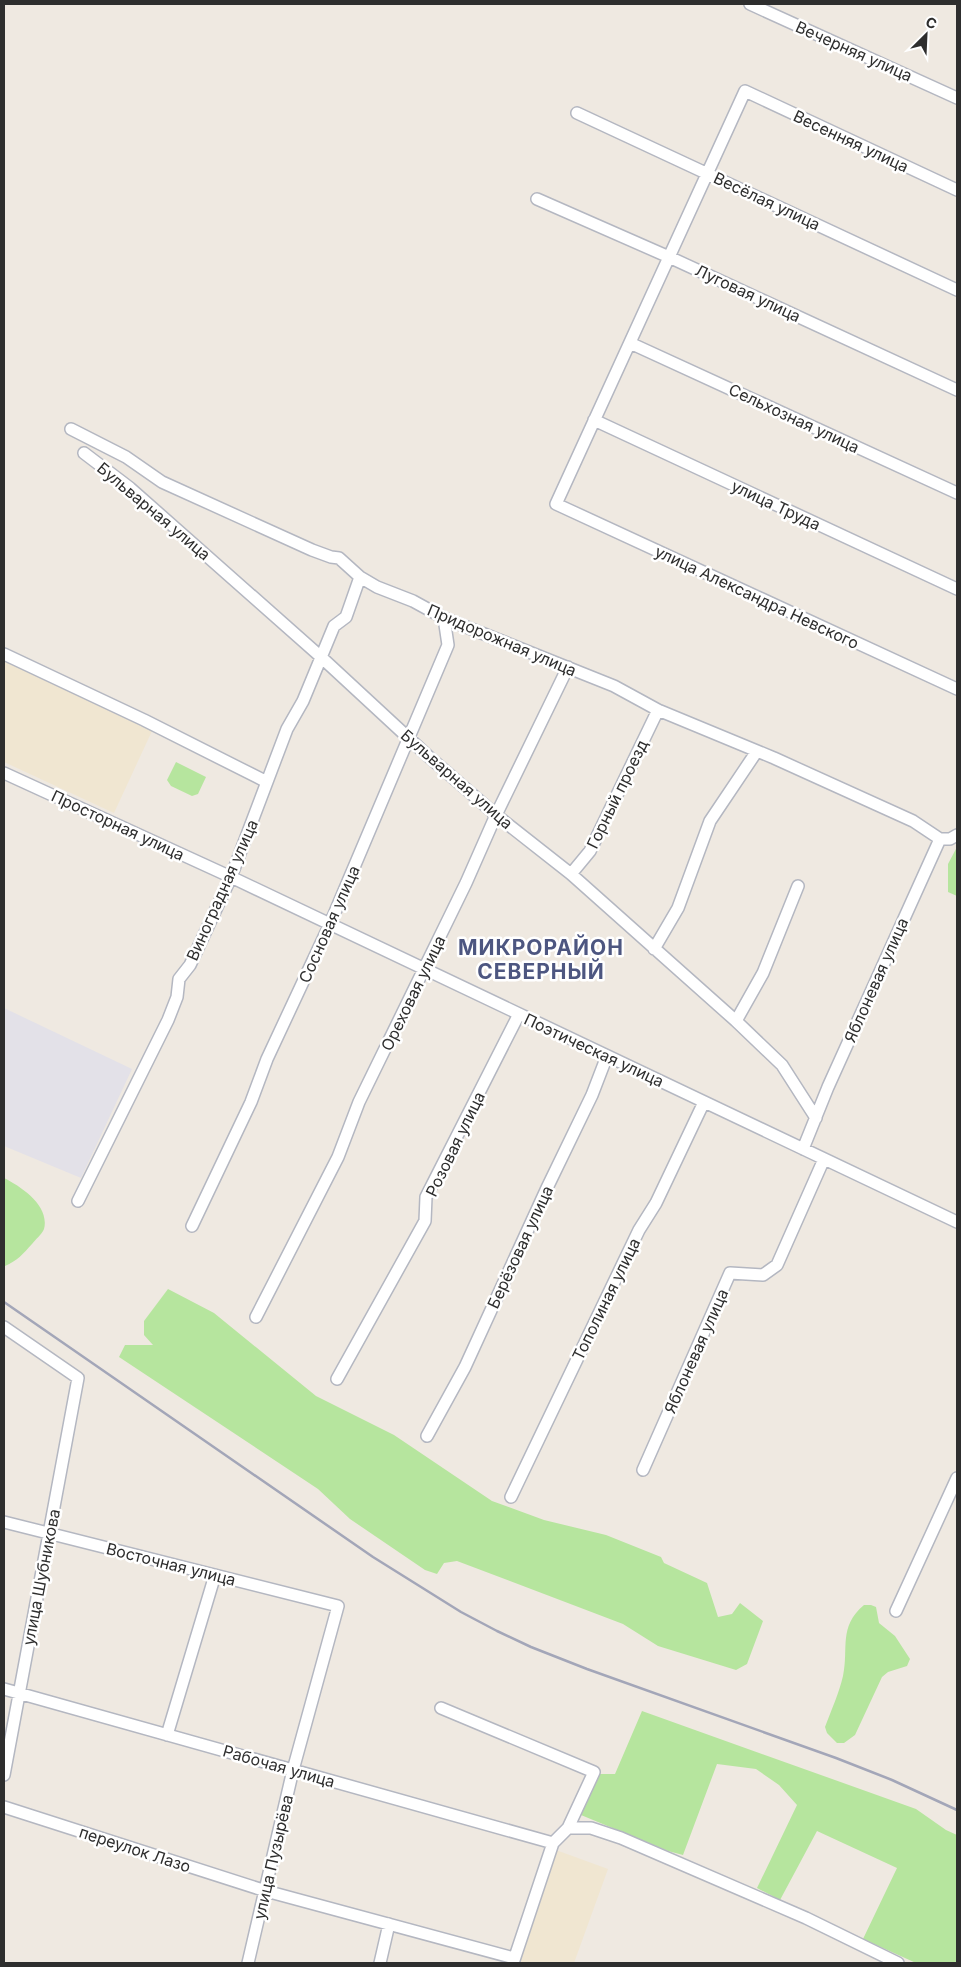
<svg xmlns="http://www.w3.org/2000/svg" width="961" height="1967" font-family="Inter,sans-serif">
  <rect width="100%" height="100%" fill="#efe9e1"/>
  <path fill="#e3e1e8" d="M4,1008L132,1069L81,1178L4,1146Z"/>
  <path fill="#f0e6d1" d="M4,659L152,731L114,813L4,762Z
    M556,1850L608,1869L574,1963H520Z"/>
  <path fill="#b6e59e" d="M176,762L206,777L198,794L192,796L171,786L167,780Z
    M957,847V896L948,892V864Z
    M4,1178C22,1187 50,1206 44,1229C42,1234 35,1240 32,1244C23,1254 17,1261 5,1266Z
    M168,1289L214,1313L316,1396L394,1435L492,1501L544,1520L606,1535L661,1557L664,1563L707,1583L718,1617L732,1614L740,1603L763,1621L747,1664L736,1670L658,1646L623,1624L457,1561L444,1563L437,1574L425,1570L350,1519L318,1489L119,1357L125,1345H153L144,1335V1321Z
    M864,1605H871L876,1607L879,1623L895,1636L910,1659L907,1666L888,1672L882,1677L855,1735L844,1743H837L827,1733L825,1727C831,1711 839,1693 843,1676C849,1648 838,1627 864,1605Z
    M642,1711L916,1809L946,1830L957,1835V1963H916L863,1939L897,1868L817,1831L780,1900L757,1888L797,1805L779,1785L756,1769L717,1764L683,1855L668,1851L581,1815L597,1774H615Z"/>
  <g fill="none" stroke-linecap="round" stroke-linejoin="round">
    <g stroke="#b4b7c1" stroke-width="14">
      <path id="minor" d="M750,4L957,98
        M577,113L957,290
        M957,190L745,91L556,504L957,689
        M537,199L669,257L957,390
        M630,343L957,493
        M594,420L957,589
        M71,429L126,457L162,482L312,550L331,557L339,558L360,577L377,587L413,601L444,618L614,686L658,710L774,758L913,821L940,839
        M84,453L130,488L321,657L428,756L496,815L571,874L736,1021L782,1065L816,1118
        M4,654L144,720L267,782
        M4,773L231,877L957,1222
        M940,839H950L957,835
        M571,874L590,851L658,710
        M654,949L678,908L710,821L757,751
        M736,1021L763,973L798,886
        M803,1149L828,1087L940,839
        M78,1201L168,1020L177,997L179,979L190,965L231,877L287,729L303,701L334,626L346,617L360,577
        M192,1226L251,1102L267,1059L330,924L448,645L444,618
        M256,1317L338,1157L359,1102L466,883L496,815L568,667
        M4,1327L78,1378L4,1775
        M337,1379L425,1221L426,1197L519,1014
        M427,1436L465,1367L547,1188L592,1095L607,1056
        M643,1470L730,1273L763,1275L777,1265L824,1159
        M511,1497L639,1230L656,1203L704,1102
        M4,1522L338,1606L293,1770L248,1963
        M896,1611L957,1478
        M4,1689L553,1843
        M441,1708L594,1772L568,1828
        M167,1735L215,1575
        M4,1807L266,1891L514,1958
        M380,1963L389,1924
        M513,1963L553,1843L568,1828H591L621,1838L806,1918L898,1963"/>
    </g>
    <use href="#minor" stroke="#fff" stroke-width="11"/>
    <path stroke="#a3a6b8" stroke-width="2.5" d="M4,1302L373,1557L461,1612L497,1631L531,1647L587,1669L836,1758L892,1780L957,1810"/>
  </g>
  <g text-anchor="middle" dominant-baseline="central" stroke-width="5" stroke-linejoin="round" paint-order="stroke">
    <g font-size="16" fill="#2e2e2e" stroke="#fff">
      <text transform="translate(854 51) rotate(24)">Вечерняя улица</text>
      <text transform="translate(851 141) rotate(25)">Весенняя улица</text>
      <text transform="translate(767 201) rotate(25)">Весёлая улица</text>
      <text transform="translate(748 293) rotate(25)">Луговая улица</text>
      <text transform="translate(794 418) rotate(25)">Сельхозная улица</text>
      <text transform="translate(776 505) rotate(25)">улица Труда</text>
      <text transform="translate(154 511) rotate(40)">Бульварная улица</text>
      <text transform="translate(757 597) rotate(25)">улица Александра Невского</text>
      <text transform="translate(502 640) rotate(23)">Придорожная улица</text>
      <text transform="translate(457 779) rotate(41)">Бульварная улица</text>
      <text transform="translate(617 794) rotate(-64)">Горный проезд</text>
      <text transform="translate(118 825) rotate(25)">Просторная улица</text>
      <text transform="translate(222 890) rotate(-66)">Виноградная улица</text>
      <text transform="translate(329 924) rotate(-66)">Сосновая улица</text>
      <text transform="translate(876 980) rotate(-66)">Яблоневая улица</text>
      <text transform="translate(413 993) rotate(-64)">Ореховая улица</text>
      <text transform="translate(594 1050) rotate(25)">Поэтическая улица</text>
      <text transform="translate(455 1144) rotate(-64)">Розовая улица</text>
      <text transform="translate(520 1247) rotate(-65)">Берёзовая улица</text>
      <text transform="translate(606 1299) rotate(-64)">Тополиная улица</text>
      <text transform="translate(696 1351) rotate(-66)">Яблоневая улица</text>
      <text transform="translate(171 1564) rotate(14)">Восточная улица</text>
      <text transform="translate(41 1577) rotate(-79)">улица Шубникова</text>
      <text transform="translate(279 1766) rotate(16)">Рабочая улица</text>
      <text transform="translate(135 1849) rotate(18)">переулок Лазо</text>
      <text transform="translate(273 1857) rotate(-77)">улица Пузырёва</text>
    </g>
    <g font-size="21" font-weight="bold" letter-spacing="1" fill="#4d5680" stroke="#fff">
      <text x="541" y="947">МИКРОРАЙОН<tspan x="541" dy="24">СЕВЕРНЫЙ</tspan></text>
    </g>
  </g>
  <rect width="961" height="1967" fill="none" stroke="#2e2e2e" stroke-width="10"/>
  <g transform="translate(926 35) rotate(24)" stroke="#ffffff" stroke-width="4" paint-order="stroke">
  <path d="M0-4L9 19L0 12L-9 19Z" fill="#2e2e2e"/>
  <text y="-8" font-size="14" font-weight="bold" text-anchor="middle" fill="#2e2e2e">С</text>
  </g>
</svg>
